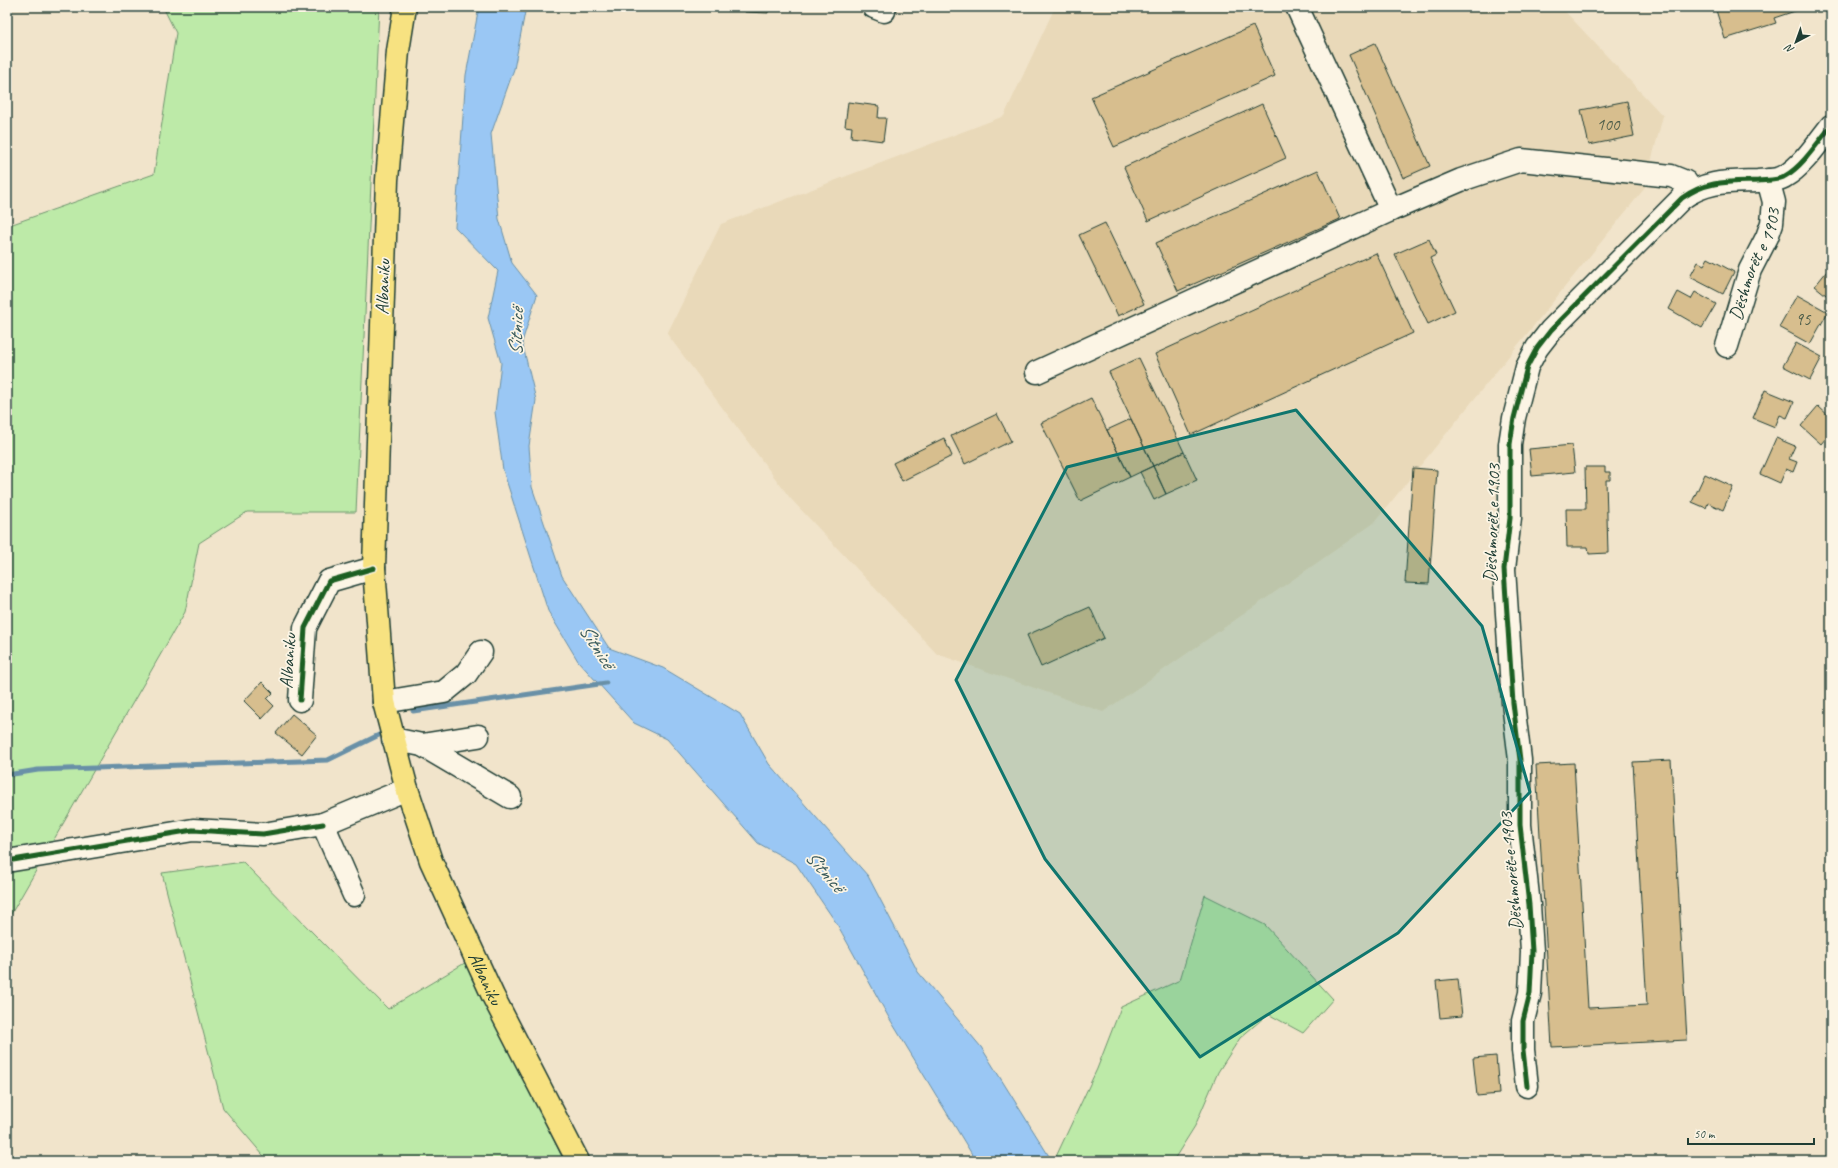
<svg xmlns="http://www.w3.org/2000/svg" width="1838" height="1168" font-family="Caveat,sans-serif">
  <rect width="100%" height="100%" fill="#f1e4cb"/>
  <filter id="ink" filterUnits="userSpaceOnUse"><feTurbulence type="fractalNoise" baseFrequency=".025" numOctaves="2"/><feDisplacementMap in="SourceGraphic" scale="8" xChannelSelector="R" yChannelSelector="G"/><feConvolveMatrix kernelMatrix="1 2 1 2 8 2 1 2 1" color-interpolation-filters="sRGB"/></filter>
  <g filter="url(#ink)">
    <path fill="#e9d9b9" d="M1055,7H1561L1663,116L1644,189L1374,523L1103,712L937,654L790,498L667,334L721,224L1004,116Z"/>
    <path fill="#bdeaa8" stroke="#6e946e" d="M163,7H379L356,512H247L199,543L185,612L7,921V226L154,174L176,33Z
      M243,862L388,1009L468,961L564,1161H268L223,1108L162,873Z
      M1205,895L1265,925L1333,999L1303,1033L1268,1014L1240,1038L1218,1072L1195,1126L1173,1161H1054L1097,1069L1121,1007L1180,980Z"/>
    <path fill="#9ac7f4" stroke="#6990a7" d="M479,7H526L514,69L491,134L499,219L512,263L537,295L522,342L536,400L529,446L532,487L562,576L609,648L663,668L740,714L769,764L868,876L918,972L981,1047L1052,1161H978L973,1156L888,1016L837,924L796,864L758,843L667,739L634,723L578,661L548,611L503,470L495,412L501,363L488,318L498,271L455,227L466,75Z"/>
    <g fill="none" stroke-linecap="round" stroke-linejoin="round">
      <path stroke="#6990a7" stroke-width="5" d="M413,711L606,683
        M7,775L38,770L328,760L385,732"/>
    </g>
    <path fill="#d7be8e" stroke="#1f3d34" d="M745,7H768V13L745,12Z
      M1715,7H1746L1747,10L1756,7H1807L1774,18L1776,23L1725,39Z
      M1253,26L1275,76L1114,147L1091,97Z
      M1375,43L1430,166L1403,178L1349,55Z
      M1627,101L1634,136L1589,145L1581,110Z
      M848,102L879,106L878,118H886L883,141L851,137L852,127L845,126Z
      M1262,104L1286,158L1148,221L1124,167Z
      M1318,170L1340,219L1178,291L1156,243Z
      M1105,223L1144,304L1118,316L1079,235Z
      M1429,239L1436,255L1430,258L1455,311L1428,324L1395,254Z
      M1376,253L1413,333L1191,435L1155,354Z
      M1708,258L1734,272L1723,294L1690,277L1698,262L1704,265Z
      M1831,266V299L1815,286Z
      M1678,292L1691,299L1695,292L1716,304L1702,328L1669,309Z
      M1797,295L1828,312L1810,344L1779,327Z
      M1796,343L1822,357L1810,380L1783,366Z
      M1139,358L1184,452L1153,466L1109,372Z
      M1765,390L1794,402L1787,418L1780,415L1775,427L1753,418Z
      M1091,398L1130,477L1080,501L1041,423Z
      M1818,406L1831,418V432L1821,444L1801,426Z
      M997,414L1011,441L965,464L951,436Z
      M1131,419L1153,466L1130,477L1107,430Z
      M944,438L952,456L902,481L893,463Z
      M1776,438L1795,446L1789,459L1797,462L1793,472L1786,469L1780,483L1760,474Z
      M1572,445L1575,472L1532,476L1529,449Z
      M1184,452L1197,480L1166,494L1153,466Z
      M1153,466L1166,494L1154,500L1140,472Z
      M1585,467H1605V472H1610V480H1606L1608,553L1589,554L1588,547H1567L1566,509H1586Z
      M1413,468L1437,470L1429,584L1405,583Z
      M1705,474L1733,487L1723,510L1708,503L1706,508L1692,502Z
      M1090,607L1104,638L1041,667L1027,635Z
      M262,682L273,693L267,699L274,706L262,719L244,701Z
      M292,714L317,735L302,754L276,733Z
      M1671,760L1687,1040L1552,1047L1536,765L1574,763L1588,1008L1647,1005L1633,762Z
      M1458,979L1462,1016L1440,1018L1436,981Z
      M1496,1056L1499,1094L1477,1096L1473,1058Z"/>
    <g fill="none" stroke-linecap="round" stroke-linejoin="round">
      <g stroke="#1f3d34" stroke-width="25">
        <g id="minor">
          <path d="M874,7L884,11"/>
          <path d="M1297,7L1391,210"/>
          <path id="s1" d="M1727,346L1750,270L1767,237L1772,223L1774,202L1768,180"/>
          <path d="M1037,372L1391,210L1461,180L1521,160L1671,176L1686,182L1691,192"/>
          <path d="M300,700L305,628L329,581L374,568"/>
          <path d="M384,702L444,692L466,674L481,652"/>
          <path d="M393,739L422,745L510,797"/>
          <path d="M422,745L478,736"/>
          <path d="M7,861L193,830L263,834L323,824"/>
          <path d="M354,895L323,824L407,789"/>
          <path d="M1527,1086L1523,1050V1021L1530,993L1532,951L1529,905L1520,825V760L1513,703L1504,569L1510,518V444L1514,418L1527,367L1537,348L1551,330L1682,198C1707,180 1729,182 1758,181C1767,180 1778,181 1785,176C1802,167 1819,141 1831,126"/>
        </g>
      </g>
      <g stroke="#1f3d34" stroke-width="25">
        <g id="major">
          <path id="s2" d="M405,7L398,51L387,180L378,441L374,568L384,702L407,789L431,861L493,996L578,1161"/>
        </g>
      </g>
      <use href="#minor" stroke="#fcf5e5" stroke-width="22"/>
      <use href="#major" stroke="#f7e281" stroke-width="22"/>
      <g stroke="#fcf5e5" stroke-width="8">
        <path id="cycleway" d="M300,700L305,628L329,581L374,568
          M7,861L193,830L263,834L323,824
          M1527,1086L1523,1050V1021L1530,993L1532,951L1529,905L1520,825V760L1513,703L1504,569L1510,518V444L1514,418L1527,367L1537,348L1551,330L1682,198C1707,180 1729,182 1758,181C1767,180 1778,181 1785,176C1802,167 1819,141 1831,126"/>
      </g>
      <use href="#cycleway" stroke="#1b5e20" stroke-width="5"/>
    </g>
  </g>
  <path fill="#0f766e" fill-opacity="0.2" stroke="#0f766e" stroke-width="3" stroke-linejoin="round" d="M1296,410L1482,626L1530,792L1398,933L1200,1057L1045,859L956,680L1067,467Z"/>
  <g text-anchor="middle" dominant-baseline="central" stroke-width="3.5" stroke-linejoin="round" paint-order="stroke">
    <g font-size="17" fill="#4d5d4a">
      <text x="1608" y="124">100</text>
      <text x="1803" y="319">95</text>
    </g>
    <g font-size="19" fill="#1f3d34" stroke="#fcf5e5">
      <text stroke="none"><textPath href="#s1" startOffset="87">Dëshmorët e 1903</textPath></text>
      <text transform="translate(383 287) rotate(-88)">Albaniku</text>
      <text transform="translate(1492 523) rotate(-88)">Dëshmorët e 1903</text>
      <text transform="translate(288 661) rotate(-86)">Albaniku</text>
      <text transform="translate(1511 871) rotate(-95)">Dëshmorët e 1903</text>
      <text stroke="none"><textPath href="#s2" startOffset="992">Albaniku</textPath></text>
    </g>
    <g font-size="20" font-style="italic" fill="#38595a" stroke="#fcf5e5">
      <text transform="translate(516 332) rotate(-88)">Sitnicë</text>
      <text transform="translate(597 646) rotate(57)">Sitnicë</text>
      <text transform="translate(825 871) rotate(49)">Sitnicë</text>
    </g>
  </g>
  <rect width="1838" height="1168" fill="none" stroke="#fcf5e5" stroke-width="24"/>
  <rect x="12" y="12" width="1814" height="1144" fill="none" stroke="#1f3d34" stroke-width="1.5" filter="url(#ink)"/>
  <g transform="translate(1796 42) rotate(221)" stroke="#fcf5e5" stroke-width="3" paint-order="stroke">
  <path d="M0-3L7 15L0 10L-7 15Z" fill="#1f3d34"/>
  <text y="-6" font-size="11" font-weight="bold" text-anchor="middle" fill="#1f3d34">N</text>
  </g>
  <path d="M1688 1138v6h126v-6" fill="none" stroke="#1f3d34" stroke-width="2"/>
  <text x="1694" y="1138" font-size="12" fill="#1f3d34" stroke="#fcf5e5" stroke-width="3" paint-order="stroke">50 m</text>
</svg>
